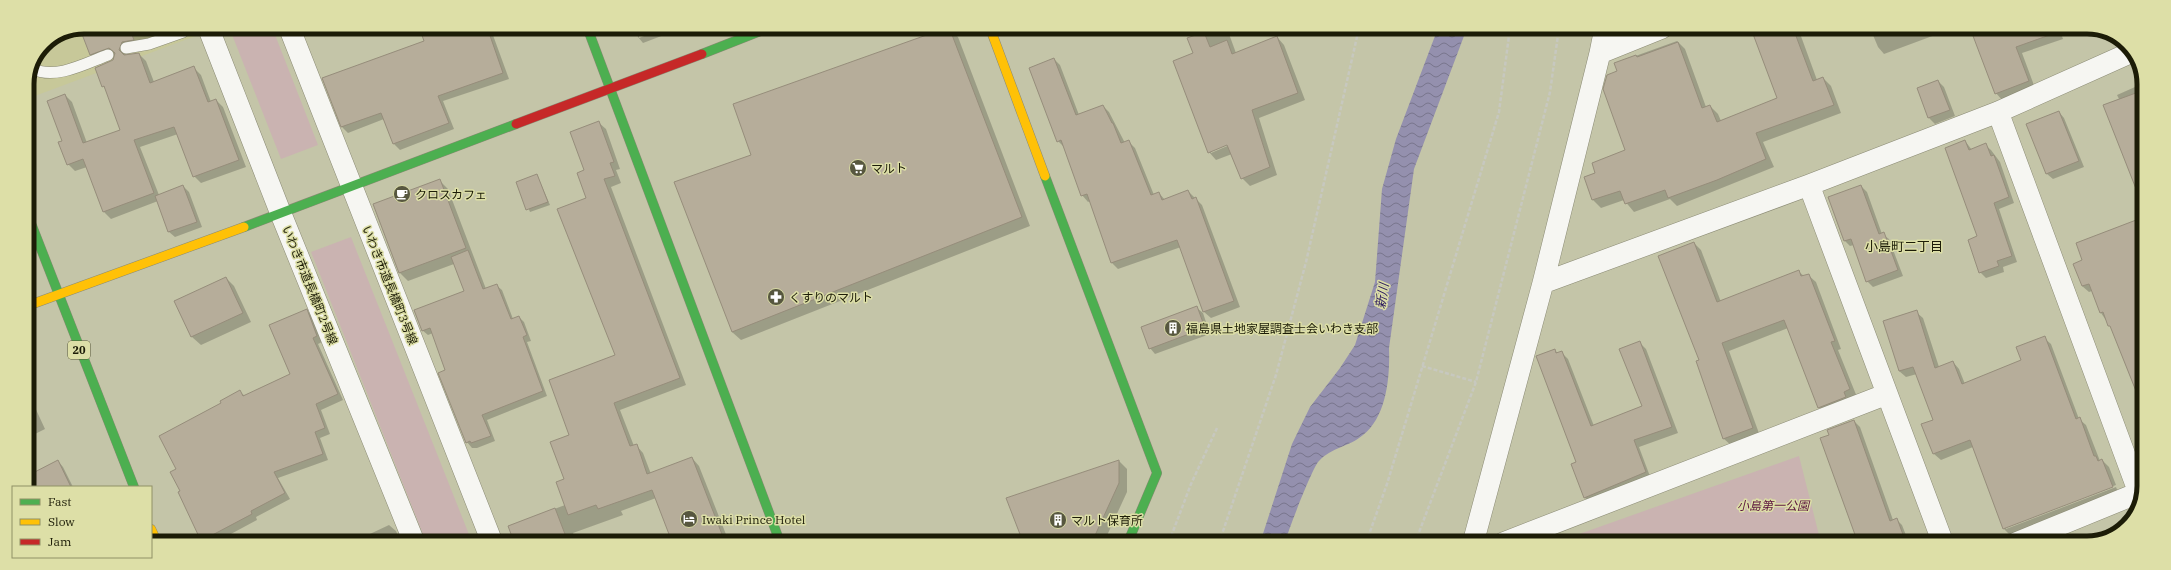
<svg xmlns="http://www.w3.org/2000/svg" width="2171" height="570" font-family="'IBM Plex Serif','Noto Sans JP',serif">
  <defs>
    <pattern id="water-waves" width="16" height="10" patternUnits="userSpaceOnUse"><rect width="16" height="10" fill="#9490ae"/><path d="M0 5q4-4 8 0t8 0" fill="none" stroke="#78758c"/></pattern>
  </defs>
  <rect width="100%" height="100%" fill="#c4c5a8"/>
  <path fill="#c7c899" d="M84,27H198L201,34L32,97L27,84L44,44Z"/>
  <path fill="#cab3b1" d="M229,27H272L318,145L281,159Z
    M351,237L472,542H426L311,252Z
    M1799,456L1821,543H1554Z"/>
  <path fill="url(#water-waves)" d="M1438,28H1467L1414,169L1389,348C1390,376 1387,416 1363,435C1349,447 1332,447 1319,461C1313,466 1287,533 1285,543H1260L1292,444L1310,407L1340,368L1355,345L1375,282L1382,189L1396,139Z"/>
  <path fill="#0003" fill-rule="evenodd" d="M84,27H156L159,35L129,49L126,55L139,54L146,61L154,82L194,68L201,75L211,102L216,100L223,107L246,167L201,183L194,176L178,134L140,147L159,195L183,186L189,192L202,227L175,237L169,232L158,201L111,219L104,212L87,167L75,171L68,164L65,95L72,102L87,143L121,130L106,90L103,86L115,55L98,61L91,54L81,28Z
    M420,27H490L509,79L443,101L454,129L400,150L394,144L384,119L348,133L342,127L323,79L425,42Z
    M634,27H661L639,36V38L667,27H670L672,32L643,43L638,37Z
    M1217,28H1222L1229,34L1236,53L1277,37L1284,45L1305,100L1259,118L1277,175L1250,186L1242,178L1232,154L1216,160L1209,152L1194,54L1188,39ZM1231,143L1232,144L1211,153V151Z
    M1770,28H1798L1817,80L1823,78L1831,86L1841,113L1763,142L1774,167L1677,206L1670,199L1634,212L1624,200L1601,208L1593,200L1585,177L1596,173L1627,151L1618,72L1616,63L1677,41L1685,49L1706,107L1710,106L1718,114L1721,121L1778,99L1754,34Z
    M1870,28H1954L1884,54L1878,47Z
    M1971,28H2059L2063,39L2022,53L2035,88L2002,100L1996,93Z
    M2097,28H2098L2111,35L2105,38Z
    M949,29L958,37L1030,226L741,340L732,332L752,155Z
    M1054,59L1060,65L1079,115L1103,106L1109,112L1125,143L1129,142L1135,148L1154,195L1159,193L1165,200L1188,191L1202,205L1240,307L1211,318L1204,312L1181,247L1118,269L1112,263L1090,201L1088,202L1082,195L1064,147L1058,141Z
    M1938,81L1944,87L1955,116L1935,124L1929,118L1918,89Z
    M2144,83V205L2104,105L2119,99L2117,95Z
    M2059,112L2064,118L2084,167L2053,179L2047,174Z
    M598,122L606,129L620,169L616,170L621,183L611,187L686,385L620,410L634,446L636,445L643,453L651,474L692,458L699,466L729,542H673L656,498L621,511L623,515L573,533L577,542H514L509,526L565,505V480L570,435L616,356L587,199L585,171Z
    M1965,141L1972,150L1985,145L1991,150L2000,162L2014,203L1999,209L2017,262L2003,267L2004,272L1986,278L1980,272L1978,237Z
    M537,175L550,205L530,212L518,183Z
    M439,180L448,189L486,289L496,285L502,290L513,319L519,317L524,322L531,341L527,342L547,396L487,420L495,441L477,448H472L467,442L447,371L433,333L428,335L422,330L465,292L454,264L408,281L400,273L374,205Z
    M1861,186L1867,192L1882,234L1889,239L1903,276L1873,287L1867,281L1854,245L1850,246L1845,241Z
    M2144,218L2143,403L2139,399L2112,329L2101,313L2092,291L2089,292L2082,286L2084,261Z
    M1694,243L1701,250L1721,302L1798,271L1804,276L1808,275L1816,282L1841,349L1838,350L1857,397L1827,415L1819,407L1788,328L1729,351L1760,436L1732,446L1724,439L1697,362L1700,361Z
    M226,278L234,286L251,322L201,345L192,337L176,301Z
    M1197,308L1203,313L1210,334L1155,354L1150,348Z
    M306,310L312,316L322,342L318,344L343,400L321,410L330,434L320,438L328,460L278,478L290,499L256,517L257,520L216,542H204L179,493L181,492L177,469L222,403L240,392L245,396L291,375Z
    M1916,312L1923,318L1939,367L1953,362L1959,369L1965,384L2022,361L2044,338L2051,344L2079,419L2086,425L2100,461L2102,460L2109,467L2116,485L2006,527V529L2116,487L2119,494L2010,535L2004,529L1973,447L1941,460L1934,454L1923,425L1934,421L1917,374L1906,377L1899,371Z
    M1639,342L1646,349L1678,433L1639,447L1651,479L1592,504L1585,498L1572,464L1577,462L1554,350L1558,353L1561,352L1568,359L1594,426L1643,407Z
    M27,390L45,429L27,438Z
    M1854,421L1860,427L1893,520L1896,519L1902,525L1909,543H1859L1830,436Z
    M58,461L63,467L73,487H27Z
    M1119,461L1127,469V492L1104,542H1024L1008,499Z
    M389,525L396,531L401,542H356L355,541Z"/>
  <path fill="#b6ad9a" stroke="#968d7b" d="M84,27H129L134,40L122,42L119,50L124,55L139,53L150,83L194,66L208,102L216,99L239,160L193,177L174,127L134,140L154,193L103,212L83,159L67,165L58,142L62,141L47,101L65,94L83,143L120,130L104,86L102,87L95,68L113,60L115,53L109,48L90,55L80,29Z
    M419,27H487L503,73L438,96L449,123L393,144L381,113L341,127L322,78L424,41Z
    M949,27L1022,217L732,332L674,182L751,155L733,104Z
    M1768,28H1793L1813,81L1823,77L1834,105L1756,133L1766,159L1717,180L1668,198L1665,190L1625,204L1620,191L1592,200L1584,177L1595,173L1592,163L1625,150L1603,89L1607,75L1617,71L1614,63L1636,55L1637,57L1678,42L1702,108L1710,105L1717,122L1777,98L1753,34Z
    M1970,28H2060L2061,31L2016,47L2029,81L1995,94Z
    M1204,32L1210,47L1227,40L1232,54L1277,36L1298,93L1252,110L1270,167L1241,179L1227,145L1208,153L1173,61L1193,53L1187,38Z
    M1054,58L1076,115L1103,105L1112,123H1113L1121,143L1129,140L1151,195L1159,192L1162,200L1188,190L1192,199L1196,197L1234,301L1203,312L1177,240L1111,263L1087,194L1081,196L1061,140L1057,142L1029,68Z
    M1938,80L1950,110L1928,118L1917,88Z
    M2144,90V204H2142L2103,105Z
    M2059,111L2079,161L2046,174L2026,124Z
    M599,121L614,162L610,163L615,176L604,179L680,378L614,403L630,446L637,444L647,474L692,457L725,542H672L652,490L598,509L596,505L568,515L556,482L564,479L550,442L569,435L549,380L615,355L557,209L586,198L577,173L584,170L570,132Z
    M1965,140L1969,150L1986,143L1991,156L1994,155L2009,197L1994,203L2012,256L1997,261L1999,266L1979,273L1968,240L1977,236L1945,148Z
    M537,174L548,202L526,210L516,182Z
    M440,179L466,248L399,273L373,204Z
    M183,185L197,222L168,232L155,196Z
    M1861,185L1879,234L1884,232L1898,270L1866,282L1851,239L1844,241L1828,197Z
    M2144,217L2143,406H2142L2110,326H2108L2103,312L2100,313L2089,284L2082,286L2073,264L2082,260L2076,243Z
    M1694,242L1717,302L1799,270L1801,276L1809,274L1835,341L1831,342L1850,389L1844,392L1846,397L1818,408L1784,320L1722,343L1753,428L1723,439L1696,361L1699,360L1658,256Z
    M468,250L483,289L497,284L511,319L519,316L527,335L523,337L543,391L482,415L491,436L471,443L470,441L466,443L438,373L445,370L430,328L422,331L414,310L464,291L451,257Z
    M226,277L243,313L191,337L174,301Z
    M1197,306L1205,328L1149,349L1141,327Z
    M307,309L317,336L313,338L338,394L316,404L325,428L315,432L323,454L274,472L285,493L251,511L252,514L201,541L178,492L180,491L170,472L176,469L159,436L221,403L220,401L240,390L243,396L290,374L269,325Z
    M1917,310L1935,368L1953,361L1962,384L2021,360L2016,347L2045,336L2076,419L2080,417L2094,456H2096L2098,461L2102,459L2113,487L2003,529L1970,440L1933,454L1921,424L1933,420L1913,367L1899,371L1883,321Z
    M1640,341L1672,427L1634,440L1646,472L1584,498L1571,464L1576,462L1536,356L1555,349L1556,353L1562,351L1591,426L1642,406L1619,349Z
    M1854,420L1890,521L1897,518L1906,543H1858L1820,438L1829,435L1827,430Z
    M58,460L71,487H27V476Z
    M1119,460V483L1092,542H1023L1006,498Z
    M555,508L568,542H514L508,526Z"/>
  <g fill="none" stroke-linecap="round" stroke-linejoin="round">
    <g stroke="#8a8a74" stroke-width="12">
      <path id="lane" d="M126,48L149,44L183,32V27
        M33,69C56,80 86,63 108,55"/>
    </g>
    <g stroke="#8a8a74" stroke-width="22">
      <path id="street" d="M208,27L281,214L414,542
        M289,27L492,542
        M1600,53L1662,28
        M1998,112L2139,493
        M1809,185L1943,543
        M1543,283L1809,185L1998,112L2132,52
        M1473,543L1543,283L1600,53L1605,28
        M1503,543L1887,394
        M2016,543L2143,491"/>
    </g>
    <g stroke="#8a8a74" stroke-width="10">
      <path id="fast" d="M587,27L780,542
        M702,54L771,27
        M1045,176L1157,473L1128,542
        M27,213L134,487
        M244,227L516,124"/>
    </g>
    <g stroke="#8a8a74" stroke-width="10">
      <path id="slow" d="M990,28L1045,176
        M27,306L244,227
        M151,529L157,542"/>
    </g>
    <g stroke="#8a8a74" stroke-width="10">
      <path id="jam" d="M516,124L702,54"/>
    </g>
    <path stroke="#c7c8bf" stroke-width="2.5" stroke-dasharray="4 2" stroke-linecap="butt" d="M1422,366L1476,382
      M1169,542L1191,484L1217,428
      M1219,543L1276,375L1306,262L1359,28
      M1366,543L1387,484L1499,112L1510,28
      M1415,543L1476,382L1550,92L1559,28"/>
    <use href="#lane" stroke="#f6f6f2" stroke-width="11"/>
    <use href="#street" stroke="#f6f6f2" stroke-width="21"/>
    <use href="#fast" stroke="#4caf50" stroke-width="9"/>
    <use href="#slow" stroke="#ffc107" stroke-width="9"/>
    <use href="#jam" stroke="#c62828" stroke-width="9"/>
  </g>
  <defs>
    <g id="supermarket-disc" transform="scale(0.9)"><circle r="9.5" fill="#57573f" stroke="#dddfa7"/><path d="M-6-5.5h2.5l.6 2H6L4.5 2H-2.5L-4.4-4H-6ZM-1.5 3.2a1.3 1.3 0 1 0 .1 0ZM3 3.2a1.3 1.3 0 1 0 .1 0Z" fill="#fff"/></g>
    <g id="cafe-disc" transform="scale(0.9)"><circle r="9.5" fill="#57573f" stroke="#dddfa7"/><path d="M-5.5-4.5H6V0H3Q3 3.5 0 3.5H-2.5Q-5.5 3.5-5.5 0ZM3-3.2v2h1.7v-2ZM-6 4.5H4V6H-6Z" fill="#fff"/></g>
    <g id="pharmacy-disc" transform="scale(0.9)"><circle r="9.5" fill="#57573f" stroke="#dddfa7"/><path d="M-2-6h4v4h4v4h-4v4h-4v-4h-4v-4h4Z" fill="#fff"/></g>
    <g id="building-disc" transform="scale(0.9)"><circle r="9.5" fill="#57573f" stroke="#dddfa7"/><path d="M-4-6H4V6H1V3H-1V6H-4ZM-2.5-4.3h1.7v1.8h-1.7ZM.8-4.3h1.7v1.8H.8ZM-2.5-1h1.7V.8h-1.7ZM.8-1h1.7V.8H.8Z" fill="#fff"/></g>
    <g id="hotel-disc" transform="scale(0.9)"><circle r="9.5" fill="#57573f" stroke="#dddfa7"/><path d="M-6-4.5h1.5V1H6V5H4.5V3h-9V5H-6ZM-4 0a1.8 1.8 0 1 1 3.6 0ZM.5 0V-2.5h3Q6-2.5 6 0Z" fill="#fff"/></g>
  </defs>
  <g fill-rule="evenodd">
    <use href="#supermarket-disc" x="858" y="168"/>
    <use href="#cafe-disc" x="402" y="194"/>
    <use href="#pharmacy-disc" x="776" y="297"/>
    <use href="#building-disc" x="1173" y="328"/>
    <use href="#hotel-disc" x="689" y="519"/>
    <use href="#building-disc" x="1058" y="520"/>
  </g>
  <g text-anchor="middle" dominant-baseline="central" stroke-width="3" stroke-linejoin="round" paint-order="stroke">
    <rect fill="#dddfa7" stroke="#565637" stroke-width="1" x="68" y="341" width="22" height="18" rx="3"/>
    <g font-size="11" font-weight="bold" fill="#1c1c07">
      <text x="79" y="350">20</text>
    </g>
    <g font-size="12" fill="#1c1c07" stroke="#dddfa7" text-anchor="start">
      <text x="871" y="168">マルト</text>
      <text x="415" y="194">クロスカフェ</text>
      <text x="789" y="297">くすりのマルト</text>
      <text x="1186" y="328">福島県土地家屋調査士会いわき支部</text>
      <text x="702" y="519">Iwaki Prince Hotel</text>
      <text x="1071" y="520">マルト保育所</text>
    </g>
    <g font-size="12" fill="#1c1c07" stroke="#dddfa7">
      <text transform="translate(310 285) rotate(68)">いわき市道長橋町2号線</text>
      <text transform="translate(390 285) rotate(68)">いわき市道長橋町3号線</text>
    </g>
    <g font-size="12" font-style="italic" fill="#5c143e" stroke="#dddfa7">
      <text x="1773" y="505">小島第一公園</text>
    </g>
    <g font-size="13" fill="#1c1c07" stroke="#dddfa7">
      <text x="1904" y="246">小島町二丁目</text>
    </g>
    <g font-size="13" font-style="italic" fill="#2d1c5f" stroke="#dddfa7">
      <text transform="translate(1382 296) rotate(-81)">新川</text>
    </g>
  </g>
  <path d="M0 0H2171V570H0ZM84 34H2087A50 50 0 0 1 2137 84V486A50 50 0 0 1 2087 536H84A50 50 0 0 1 34 486V84A50 50 0 0 1 84 34Z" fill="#dddfa7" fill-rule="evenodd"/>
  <path fill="none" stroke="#1c1c07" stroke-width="5" d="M84 34H2087A50 50 0 0 1 2137 84V486A50 50 0 0 1 2087 536H84A50 50 0 0 1 34 486V84A50 50 0 0 1 84 34Z"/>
  <rect x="12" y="486" width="140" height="72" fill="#dddfa7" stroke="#909167"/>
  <rect x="20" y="499" width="20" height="6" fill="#4caf50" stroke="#909167"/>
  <text x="48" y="506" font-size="12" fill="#1c1c07">Fast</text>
  <rect x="20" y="519" width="20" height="6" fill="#ffc107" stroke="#909167"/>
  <text x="48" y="526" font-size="12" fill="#1c1c07">Slow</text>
  <rect x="20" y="539" width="20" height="6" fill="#c62828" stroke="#909167"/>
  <text x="48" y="546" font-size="12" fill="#1c1c07">Jam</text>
</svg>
